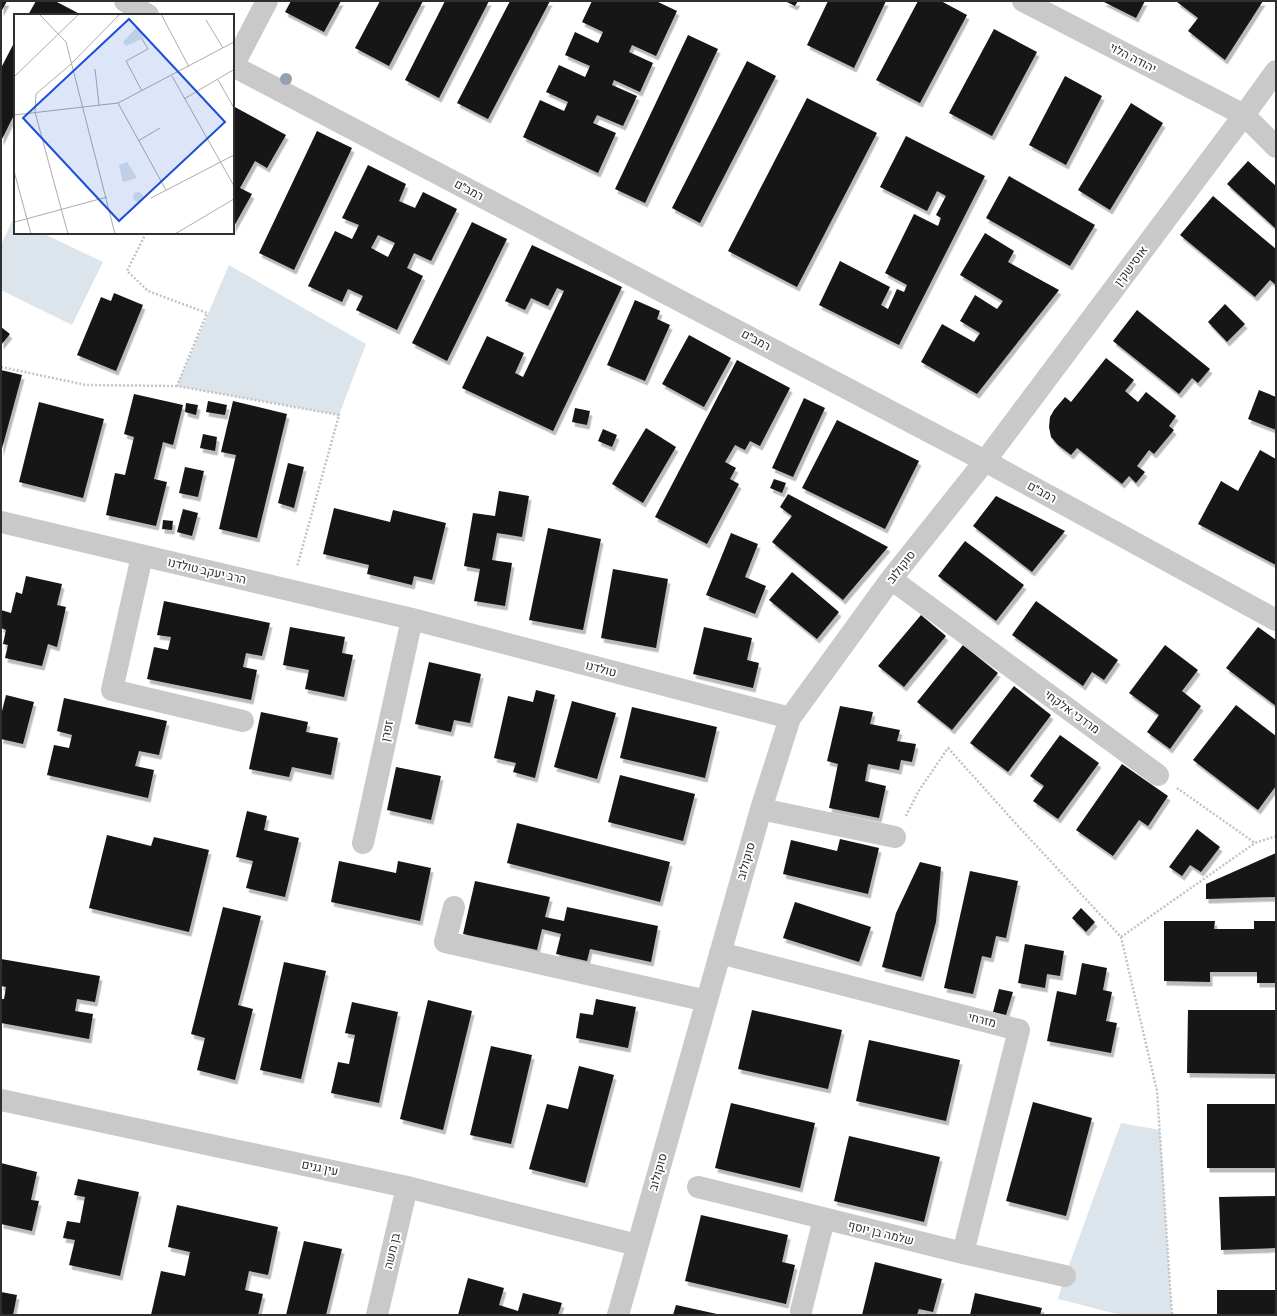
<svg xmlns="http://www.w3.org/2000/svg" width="1277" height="1316" font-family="'Archivo Narrow',Heebo,sans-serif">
  <defs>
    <filter id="shadow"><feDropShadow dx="2.5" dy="4.5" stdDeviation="0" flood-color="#0004"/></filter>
  </defs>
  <rect width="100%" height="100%" fill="#fff"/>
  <path fill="#dde5ec" d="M13,219L15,220V233H42L103,262L72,325L1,290V245Z
    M229,265L366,344L339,415L177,386Z
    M1121,1123L1160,1130L1172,1315H1121L1058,1299L1065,1276Z"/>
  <path fill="#161616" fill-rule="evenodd" filter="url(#shadow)" d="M1,1H7L1,12Z
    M36,1H55L78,13L77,15H28Z
    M291,1H341L324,32L285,12Z
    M380,1H423L389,66L355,48Z
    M445,1H489L439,98L405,80Z
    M510,1H550L488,119L457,103Z
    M592,1H656L677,11L656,56L632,45L629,52L653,63L640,92L614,80L612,85L637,96L623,126L597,115L593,123L616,133L598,173L523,137L540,100L564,111L568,102L546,92L559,65L585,77L590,66L565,55L575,32L598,43L603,32L582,22Z
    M785,1H798L795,6Z
    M828,1H886L854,68L807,45Z
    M918,1H941L967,15L920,103L876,80Z
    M1102,1H1145L1136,18Z
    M1178,1H1263L1225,60L1188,31L1198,18L1177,2Z
    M994,29L1037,52L992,136L949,113Z
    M688,35L718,49L645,203L615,189Z
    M15,41V113L1,141V68Z
    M747,61L776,76L700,223L672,208Z
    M1065,76L1102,96L1066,165L1029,145Z
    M807,98L877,133L797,287L728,251Z
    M1131,103L1163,123L1110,210L1078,190Z
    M233,106L286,135L267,168L255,161L240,188L252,194L233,228Z
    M317,131L352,148L294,270L259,253Z
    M906,136L985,176L899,345L819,305L840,261L890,287L881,305L888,309L897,289L904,292L907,285L885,273L914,214L938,226L941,218L936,215L946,196L937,191L927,211L880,187Z
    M1248,161L1276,186V229L1227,184Z
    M368,165L406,184L399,201L415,208L423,192L457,209L431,261L414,253L407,268L423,276L397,330L356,310L363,296L348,289L342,302L308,286L335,231L352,239L359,225L342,218ZM378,235L395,243L388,257L371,248Z
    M1009,176L1095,225L1070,266L986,218Z
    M1213,196L1276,249V285L1270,280L1255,297L1180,235Z
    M472,222L507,239L447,361L412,343Z
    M985,233L1014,251L1008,262L1059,290L977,394L921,362L942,324L974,342L980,333L960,321L975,295L997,309L1003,301L960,275Z
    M532,245L622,287L553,431L462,388L487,336L524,353L515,373L523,377L564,291L557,288L548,306L531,298L525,310L505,301Z
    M114,293L143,305L116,371L77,355L101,297L111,301Z
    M635,300L660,311L657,319L670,325L645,381L607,365Z
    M1225,304L1245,324L1227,342L1208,322Z
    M1137,310L1210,369L1198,383L1192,378L1179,394L1113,341Z
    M1,327L10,334L1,345Z
    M689,335L731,358L704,407L662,384Z
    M1106,358L1134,380L1125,391L1138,402L1146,392L1176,416L1169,426L1174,430L1154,454L1149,450L1137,466L1145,472L1136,483L1129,476L1122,484L1077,448L1071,455L1058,445L1051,437L1049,427L1050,417L1054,410L1065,397L1071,402Z
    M737,360L790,388L760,446L750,441L745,450L735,445L725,462L736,468L730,479L739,484L707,544L655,517Z
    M1,370L22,375L1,452Z
    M1259,390L1276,397V430L1248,419Z
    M134,394L183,405L173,445L163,442L154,479L167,482L156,526L106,515L115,473L125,475L134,437L124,434Z
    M804,398L825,408L793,477L772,468Z
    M208,401L227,405L225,415L206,412Z
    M233,401L287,414L257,538L219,529L236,455L221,452Z
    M39,402L104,419L83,498L19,482Z
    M186,403L198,405L196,415L185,412Z
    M575,408L590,411L587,425L572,422Z
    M837,420L919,461L885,529L802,488Z
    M646,428L676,447L643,503L612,484Z
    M603,429L617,435L612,447L598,441Z
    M203,434L217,437L215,451L200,448Z
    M1260,450L1276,459V565L1198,524L1221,481L1238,491Z
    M288,463L304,467L294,508L278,503Z
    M185,467L204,471L198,497L179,493Z
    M774,479L786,483L782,493L770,488Z
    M499,491L529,496L522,537L497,533L492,560L512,563L505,606L474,601L480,569L464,566L473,513L495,516Z
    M788,494L888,547L843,600L772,542L792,516L780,507Z
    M996,496L1065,531L1032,572L973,526Z
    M334,508L390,522L393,510L446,523L432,580L414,576L412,585L367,574L369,565L323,554Z
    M183,509L198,513L192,536L177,532Z
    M163,520L173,521L172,530L162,529Z
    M548,528L601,539L583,630L529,620Z
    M731,533L758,544L745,577L766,586L755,614L706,595Z
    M965,541L1024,585L996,621L938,576Z
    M613,569L668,579L656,648L601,638Z
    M792,572L839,612L817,639L769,600Z
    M26,576L62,584L57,605L66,607L57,647L48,644L42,666L5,658L8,645L3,644L6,630L1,628V610L11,613L16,592L22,594Z
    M164,601L270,623L262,656L246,653L243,667L257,670L251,700L147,679L154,647L168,650L171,637L157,635Z
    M1036,601L1118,660L1104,680L1092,672L1083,686L1012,635Z
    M921,615L946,636L904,687L878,666Z
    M290,627L345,637L342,653L353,655L344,697L305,689L309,670L283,665Z
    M704,627L752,638L747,660L759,663L753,688L693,674Z
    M1258,627L1276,640V706L1226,668Z
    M963,645L998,673L952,730L917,702Z
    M1165,645L1198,670L1182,691L1201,706L1170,749L1147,732L1159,715L1129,693Z
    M429,662L481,674L470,723L454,720L451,732L415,724Z
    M1014,686L1051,715L1008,772L970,743Z
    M536,690L555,695L535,778L513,772L516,763L494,758L508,696L533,702Z
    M6,695L34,702L23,744L1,739V715Z
    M64,698L167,721L159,755L139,751L135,766L154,770L148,798L47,775L54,745L69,748L72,735L57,731Z
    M572,701L616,713L597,779L554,767Z
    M1236,705L1276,736V786L1258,810L1193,760Z
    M840,706L873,712L870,724L900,730L897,741L916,744L912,762L901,760L899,770L868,764L865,781L886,786L879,818L829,808L838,764L827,761Z
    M632,707L717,727L705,778L620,758Z
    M261,712L308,722L306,732L338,738L331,775L292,767L289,777L249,769Z
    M1060,735L1099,763L1058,819L1033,801L1044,786L1030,776Z
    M1122,764L1168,796L1148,826L1139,820L1113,856L1076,830Z
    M396,767L441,776L431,820L387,810Z
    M620,775L695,794L683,841L608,822Z
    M247,811L267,816L264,830L299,838L285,897L246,888L253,861L236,857Z
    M517,823L670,862L660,902L507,863Z
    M1197,829L1220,847L1201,872L1190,865L1182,876L1169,867Z
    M107,835L151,846L154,837L209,850L189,932L89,908Z
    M840,839L879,848L868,894L783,874L791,840L837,851Z
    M1276,853V897L1206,899V884Z
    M339,861L396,873L398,861L431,868L420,921L331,902Z
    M920,862L941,867L936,922L921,977L882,967L896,913Z
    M970,871L1018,881L1006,938L996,936L991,958L982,956L973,994L944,988Z
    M475,881L550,897L545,917L564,921L567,907L658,926L651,962L590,949L587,961L556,954L561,934L542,929L537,950L463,934Z
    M795,902L871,927L859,962L783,938Z
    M223,907L261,916L238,1005L253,1009L235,1080L197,1070L205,1038L191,1034Z
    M1081,908L1095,922L1086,932L1072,918Z
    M1164,921H1215L1214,929H1254V921H1276V983H1257V972H1210V982L1164,981Z
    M1025,944L1064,951L1060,976L1047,974L1045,988L1018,983Z
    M1,959L100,976L95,1002L77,999L75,1011L93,1014L89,1039L1,1023V999H4L6,987L1,986Z
    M284,962L326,971L301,1079L260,1070Z
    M1082,963L1107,968L1103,990L1112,992L1106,1021L1117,1023L1111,1053L1047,1041L1057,991L1076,995Z
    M999,989L1013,992L1006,1015L993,1012Z
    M596,999L636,1007L628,1048L576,1038L580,1013L593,1015Z
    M428,1000L472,1011L443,1130L400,1119Z
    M352,1002L398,1012L379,1103L331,1093L338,1062L349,1064L355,1035L345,1033Z
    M752,1010L842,1030L828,1089L738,1069Z
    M1188,1010H1276V1074L1187,1073Z
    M869,1040L960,1060L946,1121L856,1101Z
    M491,1046L532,1055L511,1144L470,1135Z
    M579,1066L614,1075L585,1183L529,1169L547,1104L568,1109Z
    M1033,1102L1092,1118L1066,1216L1006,1201Z
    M731,1103L815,1123L800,1188L715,1168Z
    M1207,1104H1276V1168H1207Z
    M849,1136L940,1157L924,1222L834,1201Z
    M1,1163L37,1172L31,1200L39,1201L32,1231L1,1224Z
    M78,1179L139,1192L120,1276L69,1265L75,1240L63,1238L67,1221L80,1223L85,1197L74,1195Z
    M1276,1196V1248L1221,1250L1219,1197Z
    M177,1205L278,1227L268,1275L249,1271L245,1290L263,1294L258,1315H151L161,1271L185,1276L190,1252L168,1247Z
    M701,1215L788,1235L782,1262L795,1265L786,1304L685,1281Z
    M304,1241L342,1249L326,1315H286Z
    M875,1262L942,1279L933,1312L919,1309L917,1315H862Z
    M468,1278L504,1288L499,1305L518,1311L523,1293L562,1303L558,1315H458Z
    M1217,1290H1276V1315H1217Z
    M1,1292L17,1295L13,1315H1Z
    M975,1293L1042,1308L1040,1315H970Z
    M676,1305L717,1314V1315H673Z"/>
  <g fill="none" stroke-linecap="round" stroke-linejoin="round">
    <path stroke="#c3c3c3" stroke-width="2.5" stroke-dasharray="2 2" stroke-linecap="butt" d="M146,233L127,271L148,291L207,313L177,386L339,415L297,567
      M1,367L86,385L177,386
      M1177,788L1255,843
      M906,816L918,792L948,748L1017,825L1121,937L1157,1091L1172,1315
      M1121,937L1255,843L1276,836"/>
    <path stroke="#c9c9c9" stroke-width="22" d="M125,1L148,15
      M1023,1L1244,115L1276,147
      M233,66L985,461L1276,620
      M233,66L267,1
      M1,522L412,619L790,718
      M142,556L112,690L243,721
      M891,579L1158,775
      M761,809L895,837
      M363,843L412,619
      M454,907L445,942L707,1001
      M720,953L1019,1030L963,1253
      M1,1100L407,1187L637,1245
      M698,1187L963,1253L1065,1276
      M801,1311L824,1219
      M377,1315L407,1187
      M618,1315L761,809L790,718L891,579L985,461L1244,115L1276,71"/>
  </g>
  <circle fill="#94a0ad" cx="286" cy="79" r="6"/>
  <g text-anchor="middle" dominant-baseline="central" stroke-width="4" stroke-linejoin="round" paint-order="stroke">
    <g font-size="12" fill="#2f2f2f" stroke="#fff">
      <text transform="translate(1133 58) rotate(27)">יהודה הלוי</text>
      <text transform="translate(469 190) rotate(28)">רמב"ם</text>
      <text transform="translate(1131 266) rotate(-53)">אוסישקין</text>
      <text transform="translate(756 340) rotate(28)">רמב"ם</text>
      <text transform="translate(1042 492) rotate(29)">רמב"ם</text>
      <text transform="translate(901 567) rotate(-52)">סוקולוב</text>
      <text transform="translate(207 571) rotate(13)">הרב יעקב טולדנו</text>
      <text transform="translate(601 669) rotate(15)">טולדנו</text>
      <text transform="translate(1072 712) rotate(36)">מרדכי אלקחי</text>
      <text transform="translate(387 731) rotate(-78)">זפרן</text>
      <text transform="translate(746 861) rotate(-74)">סוקולוב</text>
      <text transform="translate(982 1020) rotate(14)">מזרחי</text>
      <text transform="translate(320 1168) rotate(12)">עין גנים</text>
      <text transform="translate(658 1172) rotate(-74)">סוקולוב</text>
      <text transform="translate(881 1233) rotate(14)">שלמה בן יוסף</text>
      <text transform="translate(392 1251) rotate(-77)">בן משה</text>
    </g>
  </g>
  <g transform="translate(14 14)">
    <rect width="220" height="220" fill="#fff"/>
    <path d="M124,12L130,24L112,32L109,28ZM113,148L123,164L109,168L105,151ZM119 183a5 5 0 1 1 10 0a5 5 0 1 1-10 0Z" fill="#dde5ec"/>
    <path fill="none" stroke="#acacac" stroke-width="1" d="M25,0L52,28L101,220M147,0L175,53M192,6L209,34M81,55L85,91M158,62L220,172M0,63L65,0M204,66L220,94M128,77L112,47L134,35L128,25M170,85L219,56M104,89L152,176M0,101L104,89L220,28M124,127L146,114M0,157L17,220M137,184L220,141M1,208L93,183M54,220L21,98L22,80L57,50L106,0M161,220L220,185"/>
    <path fill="#1d4ed8" fill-opacity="0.15" stroke="#1d4ed8" stroke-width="2" d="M115,5L211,108L105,207L9,104Z"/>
    <rect width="220" height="220" fill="none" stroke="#2f2f2f" stroke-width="2"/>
  </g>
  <rect width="1277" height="1316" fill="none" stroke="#2f2f2f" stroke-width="4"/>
</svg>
